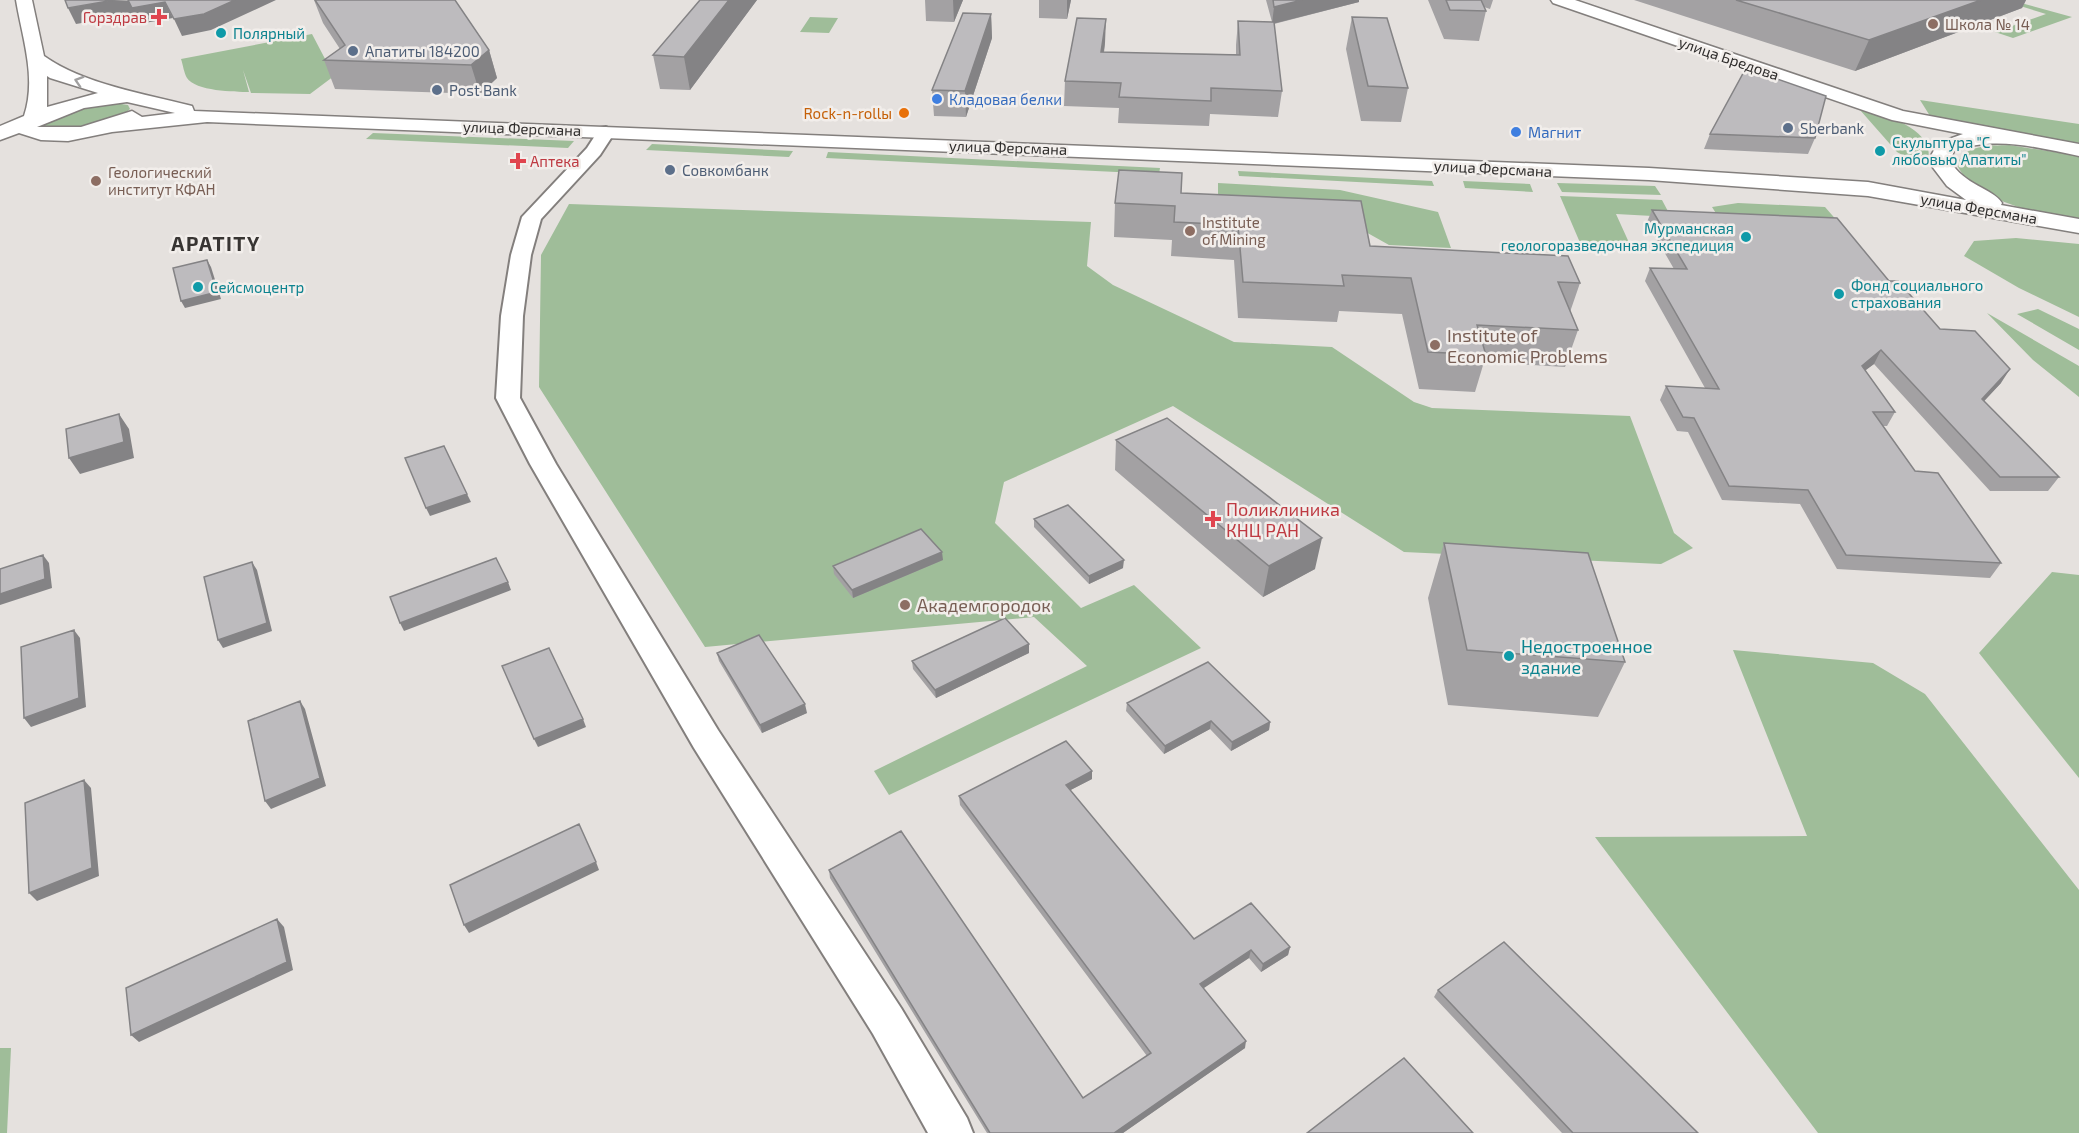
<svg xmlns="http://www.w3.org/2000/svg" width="2079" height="1133" font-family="'Exo 2',sans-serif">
  <rect width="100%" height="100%" fill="#e5e1de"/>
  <path fill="#9fbd99" d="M2001,0H2010L2072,17L2013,38L1995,32L2046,14Z
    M810,17L838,18L829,33L800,32Z
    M312,34L334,76L310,94L251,93L243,70L249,92C235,92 195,91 187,78C184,73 183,65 181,59Z
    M1920,100L2079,124V143L2015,135L1930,116Z
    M115,103L128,105L130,109C110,129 64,129 38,129L37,126L73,110Z
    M1870,109C1890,117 1945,135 1924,167L1897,152L1860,110Z
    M373,133L574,141L568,148L366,139Z
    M652,144L793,151L789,157L646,150Z
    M2009,145L2079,156V221C2041,214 1975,202 1957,165C1964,144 1990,146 2009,145Z
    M828,152L1160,168L1159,174L826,158Z
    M1238,171L1432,181L1434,186L1239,176Z
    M1463,181L1530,184L1533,192L1465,188Z
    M1218,183L1340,190L1438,212L1451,248L1389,245L1364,231L1218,224Z
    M1557,183L1655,186L1661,195L1562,192Z
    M1560,196L1662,200L1671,217L1616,214L1631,247L1581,245Z
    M1738,203L1825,207L1839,223L1719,218L1712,207Z
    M569,204L1091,222L1087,266L1113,285L1234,342L1332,347L1414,402L1432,408L1630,416L1674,533L1693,548L1661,564L1404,552L1173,406L1004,482L995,523L1081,608L1134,585L1201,648L889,795L874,771L1087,666L1034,617L705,647L539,387L541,255Z
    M2016,238L2079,244V317L2019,288L1964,256L1974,241Z
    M2038,309L2079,329V350L2017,314Z
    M1987,313L2079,366V397L2033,360Z
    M2052,572L2079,575V778L1979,653Z
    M1733,650L1873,663L1925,694L2079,890V1133H1818L1595,837L1807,836Z
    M0,1048H11L7,1133H0Z"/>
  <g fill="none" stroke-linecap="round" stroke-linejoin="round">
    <g stroke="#837f7d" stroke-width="4">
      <path id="street" d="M606,127L615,132L600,155L541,219L531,255L523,316L520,398L556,464L718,730L901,1008L967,1118L973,1133H928L873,1034L694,748L530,464L496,398L501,316L511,255L522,217L587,148L600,128Z"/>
    </g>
    <g stroke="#837f7d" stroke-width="3">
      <path id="secondary" d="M16,0H32L44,56C83,84 145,94 192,106L194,111L1649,168L1868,182L1966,200L1947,186L1928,161L1938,143L1963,134L1892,120L1553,3L1551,0H1575L1903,111L2079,144V156C2039,148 1994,135 1954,151L1950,161C1964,185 1992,188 2002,203L2001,205L2079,219V233L1868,196L1649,180L207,122L112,132L68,141L41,140L19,133L0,140V126L24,116C37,78 22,37 16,0ZM47,76L50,78L98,93L47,107ZM127,102L175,113L142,117L132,111L81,127H37L84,108Z"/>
    </g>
    <use href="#street" fill="#fff" fill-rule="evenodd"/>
    <use href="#secondary" fill="#fff" fill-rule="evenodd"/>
  </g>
  <path fill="#a3a1a3" d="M314,0H455L489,50L497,78L480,94L335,89L324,60L340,49L323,23Z
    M700,0H757L690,90L660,89L653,55Z
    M925,0H963L954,22L926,21Z
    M1039,0H1071L1067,19L1039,18Z
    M1266,0H1359V2L1274,24L1282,91L1278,117L1210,114L1209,126L1118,123L1119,108L1064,106L1065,81L1105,43L1104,53L1236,54V45L1238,21L1272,22Z
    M1428,0H1493L1490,9L1484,7L1486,11L1479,41L1444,39Z
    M1634,0H2026L2022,8L1855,71Z
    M991,14L992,38L966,117L934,116L932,90Z
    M1352,17L1408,88L1401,122L1361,121L1346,49Z
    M1710,134L1815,138L1808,154L1704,149Z
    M1181,193L1370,246L1580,283L1570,312L1578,330L1565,367L1484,362L1475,392L1419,389L1402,314L1339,311L1337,322L1238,318L1234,260L1171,256L1172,240L1114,237L1115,203Z
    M1652,210L1889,281L1940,329L2001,383L1984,401L2059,477L2048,491H1990L1874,364L1865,370L1895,412L1887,426H1883L1915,471L2001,563L1990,578L1837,569L1800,504L1722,500L1688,432L1677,431L1660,400L1666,386L1705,388L1645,281L1650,268L1674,269L1647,222Z
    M1116,440L1315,569L1263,597L1115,470Z
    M1034,519L1123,568L1089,584L1034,527Z
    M1444,543L1625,662L1598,717L1448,705L1428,598Z
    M943,560L853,598L834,574L833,566Z
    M717,653L807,713L762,733L719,661Z
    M1029,653L936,698L913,669L912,661Z
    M1127,703L1270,722L1269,730L1231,751L1210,729L1164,754L1126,711Z
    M1092,779L1070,790L1194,939L1290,947L1288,955L1261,972L1249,958L1203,988L1245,1048L1123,1133H987L830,878L829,870L1083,1098L1147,1056L960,805L959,796Z
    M1438,990L1698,1133H1562L1434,997Z"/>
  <path fill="#848385" d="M114,0L165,2L173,18L139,24L135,14L76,24L68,8Z
    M235,0H276L211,30L182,36L174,19Z
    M729,0H757L690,90L684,57Z
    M953,0H963L954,22Z
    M1067,0H1071L1067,19Z
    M1302,0H1359V2L1272,24L1274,7Z
    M1981,0H2026L2022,8L1855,71L1869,40Z
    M991,14L992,38L966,117L965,91Z
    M1106,19L1105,43L1100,77L1101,52Z
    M489,50L497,78L480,94L471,65Z
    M207,260L211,267L221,299L185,308L181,301Z
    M1881,350L1874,364L1854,379L1862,366Z
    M2010,369L2001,383L1973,413L1982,399Z
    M119,414L129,429L134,458L80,474L69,458Z
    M467,494L471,502L430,516L426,508Z
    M1322,538L1315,569L1263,597L1269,566Z
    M942,552L943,560L853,598L852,590Z
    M43,555L49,563L52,588L0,605V594Z
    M1124,560L1123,568L1089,584V576Z
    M252,562L257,570L272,631L223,648L218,640Z
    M508,582L511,590L404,631L400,623Z
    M74,630L80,638L86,707L31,727L24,718Z
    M1029,644V653L936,698L935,690Z
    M300,701L305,709L326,786L271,809L265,801Z
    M805,704L807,713L762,733L760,725Z
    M583,719L586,727L538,747L534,739Z
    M1211,721L1210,729L1164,754L1165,746Z
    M1270,722L1269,730L1231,751L1232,742Z
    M1092,771V779L1065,793L1066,785Z
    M84,780L91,788L99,876L37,901L29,893Z
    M596,862L599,870L469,933L464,925Z
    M277,919L284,927L293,970L139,1042L131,1035Z
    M1290,947L1288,955L1261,972L1263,964Z
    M1251,950L1249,958L1198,992L1200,984Z
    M1246,1041L1245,1048L1123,1133H1114Z"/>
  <path fill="#bdbbbe" stroke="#848385" stroke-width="1.5" d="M65,0H114L68,8Z
    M128,0H235L204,14L174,19L165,2L132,8Z
    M315,0H455L489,50L471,65L324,60L345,45Z
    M700,0H729L684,57L653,55Z
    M1273,0H1302L1274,7Z
    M1446,0H1481L1486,11L1450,10Z
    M1736,0H1981L1869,40Z
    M963,13L991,14L965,91L932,90Z
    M1352,17L1387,18L1408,88L1368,86Z
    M1077,18L1106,19L1101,52L1240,55L1238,21L1274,22L1282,91L1211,88V101L1119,97L1121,83L1065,81Z
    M1746,68L1826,96L1815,138L1710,134Z
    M1119,170L1182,173L1181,193L1361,201L1370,246L1568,256L1580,283L1558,282L1578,330L1477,325L1486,355L1428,352L1411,278L1342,275L1344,286L1243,282L1238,225L1174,222L1175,206L1115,203Z
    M1652,210L1837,218L1889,281H1898L1940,329L1975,331L2010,369L1982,399L2059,477H2000L1881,350L1862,366L1895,412H1873L1915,471L1938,473L2001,563L1846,555L1808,490L1729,486L1694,418L1683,417L1666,386L1719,389L1650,268L1687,269Z
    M207,260L217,292L181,301L173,268Z
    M119,414L124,442L69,458L66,429Z
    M1167,418L1322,538L1269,566L1116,440Z
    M444,446L467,494L426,508L405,458Z
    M1068,505L1124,560L1089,576L1034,519Z
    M921,529L942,552L852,590L833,566Z
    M1444,543L1588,553L1625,662L1467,650Z
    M43,555L45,579L0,594V569Z
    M496,558L508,582L400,623L390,597Z
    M252,562L267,623L218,640L204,577Z
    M1005,618L1029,644L935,690L912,661Z
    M74,630L79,698L24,718L21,647Z
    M759,635L805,704L760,725L717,653Z
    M549,648L583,719L534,739L502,666Z
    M1208,662L1270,722L1232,742L1211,721L1165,746L1127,703Z
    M300,701L320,778L265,801L248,721Z
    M1066,741L1092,771L1066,785L1194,939L1251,903L1290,947L1263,964L1251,950L1200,984L1246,1041L1114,1133H990L829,870L901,831L1083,1098L1151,1053L959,796Z
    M84,780L92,868L29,893L25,803Z
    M579,824L596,862L464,925L450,885Z
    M277,919L287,962L131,1035L126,988Z
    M1504,942L1698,1133H1573L1438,990Z
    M1404,1058L1473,1133H1307Z"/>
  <defs><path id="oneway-chevron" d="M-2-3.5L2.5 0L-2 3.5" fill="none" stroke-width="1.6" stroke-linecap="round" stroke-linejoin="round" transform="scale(1.5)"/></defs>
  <use stroke="#a1a0a0" href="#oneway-chevron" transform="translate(79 81) rotate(-162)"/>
  <g fill="#e0444e" stroke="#f2eeeb" stroke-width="2">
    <path d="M156 8h6v6h6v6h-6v6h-6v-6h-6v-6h6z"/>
    <path d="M515 152h6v6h6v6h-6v6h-6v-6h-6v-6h6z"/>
    <path d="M1210 510h6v6h6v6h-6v6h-6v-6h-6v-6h6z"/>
  </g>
  <g fill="#8d6e63" stroke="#f2eeeb" stroke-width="2">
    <circle cx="1933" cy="24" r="6"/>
    <circle cx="96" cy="181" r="6"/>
    <circle cx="1190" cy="231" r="6"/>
    <circle cx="1435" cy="345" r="6"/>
    <circle cx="905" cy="605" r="6"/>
  </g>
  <g fill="#0f9aa8" stroke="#f2eeeb" stroke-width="2">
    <circle cx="221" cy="33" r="6"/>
    <circle cx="1880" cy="151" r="6"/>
    <circle cx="1746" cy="237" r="6"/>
    <circle cx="198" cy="287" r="6"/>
    <circle cx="1839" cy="294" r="6"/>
    <circle cx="1509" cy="656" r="6"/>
  </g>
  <g fill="#5c6f8a" stroke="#f2eeeb" stroke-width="2">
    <circle cx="353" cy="51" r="6"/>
    <circle cx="437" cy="90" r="6"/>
    <circle cx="1788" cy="128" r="6"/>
    <circle cx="670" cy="170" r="6"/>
  </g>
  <g fill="#3f7fe0" stroke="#f2eeeb" stroke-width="2">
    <circle cx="937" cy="99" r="6"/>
    <circle cx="1516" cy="132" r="6"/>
  </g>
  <circle fill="#e8710a" stroke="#f2eeeb" stroke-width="2" cx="904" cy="113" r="6"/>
  <g text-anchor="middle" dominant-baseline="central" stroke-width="5" stroke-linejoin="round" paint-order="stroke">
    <g font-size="15" fill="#be3a42" stroke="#f2eeeb" text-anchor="end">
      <text x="147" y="17">Горздрав</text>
      <text x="530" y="161" text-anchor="start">Аптека</text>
    </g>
    <g font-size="15" fill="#785e54" stroke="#f2eeeb" text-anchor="start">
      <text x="1945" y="24">Школа № 14</text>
      <text x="108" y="172">Геологический<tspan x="108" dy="17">институт КФАН</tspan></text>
      <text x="1202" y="222">Institute<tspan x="1202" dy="17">of Mining</tspan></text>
    </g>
    <g font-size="15" fill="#0d838f" stroke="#f2eeeb" text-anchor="start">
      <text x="233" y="33">Полярный</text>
      <text x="1892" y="142">Скульптура "С<tspan x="1892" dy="17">любовью Апатиты"</tspan></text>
      <text x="1734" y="228" text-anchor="end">Мурманская<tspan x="1734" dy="17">геологоразведочная экспедиция</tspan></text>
      <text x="1851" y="285">Фонд социального<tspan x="1851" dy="17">страхования</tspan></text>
      <text x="210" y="287">Сейсмоцентр</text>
    </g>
    <g font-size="15" fill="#4e5e75" stroke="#f2eeeb" text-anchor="start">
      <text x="365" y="51">Апатиты 184200</text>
      <text x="449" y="90">Post Bank</text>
      <text x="1800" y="128">Sberbank</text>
      <text x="682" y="170">Совкомбанк</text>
    </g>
    <g font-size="15" fill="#2f2d2c" stroke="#f2eeeb">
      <text transform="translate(1729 58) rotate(19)">улица Бредова</text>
      <text transform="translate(522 128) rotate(2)">улица Ферсмана</text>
      <text transform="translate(1008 147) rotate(2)">улица Ферсмана</text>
      <text transform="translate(1493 168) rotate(3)">улица Ферсмана</text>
      <text transform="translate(1979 208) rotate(10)">улица Ферсмана</text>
    </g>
    <g font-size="15" fill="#366cbe" stroke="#f2eeeb" text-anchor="start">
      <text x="949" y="99">Кладовая белки</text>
      <text x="1528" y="132">Магнит</text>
    </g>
    <g font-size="15" fill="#c56008" stroke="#f2eeeb" text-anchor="end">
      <text x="892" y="113">Rock-n-rollы</text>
    </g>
    <g font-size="18" fill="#785e54" stroke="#f2eeeb" text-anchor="start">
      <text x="1447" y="335">Institute of<tspan x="1447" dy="21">Economic Problems</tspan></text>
      <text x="917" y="605">Академгородок</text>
    </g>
    <g font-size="18" fill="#be3a42" stroke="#f2eeeb" text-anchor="start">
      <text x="1226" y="509">Поликлиника<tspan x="1226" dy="21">КНЦ РАН</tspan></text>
    </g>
    <g font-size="18" fill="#0d838f" stroke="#f2eeeb" text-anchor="start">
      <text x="1521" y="646">Недостроенное<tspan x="1521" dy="21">здание</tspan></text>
    </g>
    <g font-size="20" font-weight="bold" letter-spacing="1.5" fill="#383533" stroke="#f2eeeb">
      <text x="216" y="243">APATITY</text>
    </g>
  </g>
</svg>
